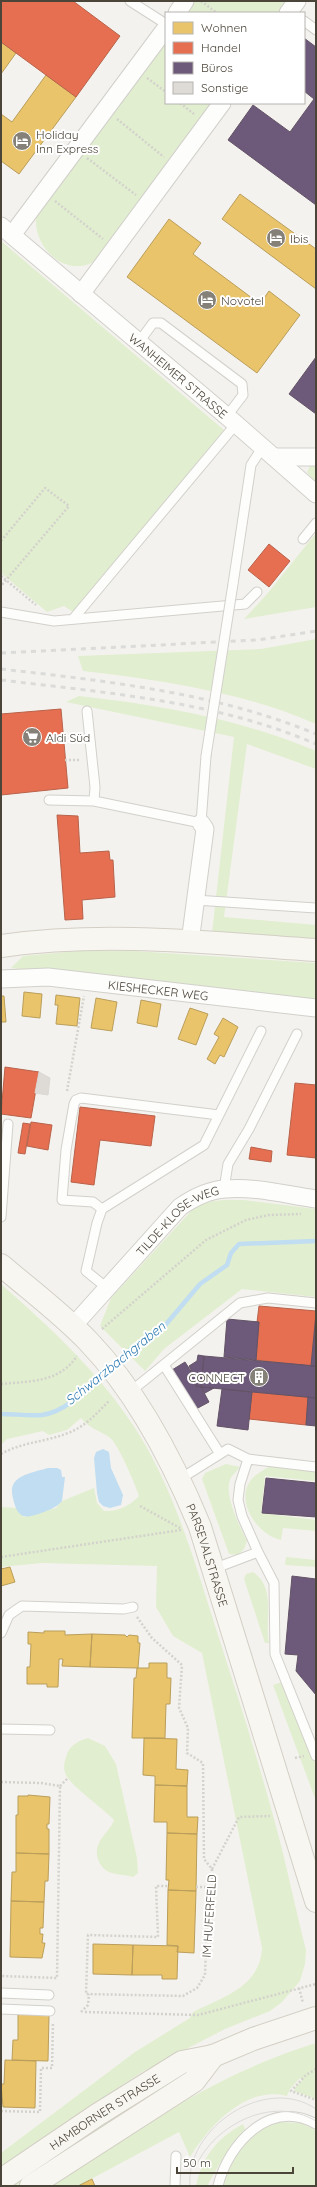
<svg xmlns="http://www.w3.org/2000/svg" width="317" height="2187" font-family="Quicksand,sans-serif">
  <rect width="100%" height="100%" fill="#f4f2ee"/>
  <path fill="#e1eecf" d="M192,1H290L282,13H183Z
    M166,36V103H215L97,260C66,281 29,245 37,212Z
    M1,241L224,430L73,612L64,606L47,612L1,573Z
    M311,464H316V484L307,472Z
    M316,533V607L244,619L267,594Z
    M316,639V724C243,692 161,680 83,671L78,656L261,649Z
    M79,696C161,705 240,719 316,751V769L247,744L224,917L316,925V940L212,933L234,737L66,702Z
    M78,951H134L316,963V1005L11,968L23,956Z
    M223,1200H244L316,1209V1297L242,1289L164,1349L145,1371L100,1326L111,1298L192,1210L206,1202Z
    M1,1284C52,1329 104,1377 140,1436C176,1495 196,1566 217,1632C237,1694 257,1756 274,1819C286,1862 295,1907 306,1950L305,1964L300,1981L282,2002L270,2011L225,2029L142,2072L1,2166V2153L135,2052L190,2018L193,2012C223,1997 260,1987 262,1948L202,1653L173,1636L156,1607L157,1566L42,1563L1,1567V1507L17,1508L24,1517L56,1508L62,1501L94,1488L97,1503L104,1511C117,1512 130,1506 139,1496C136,1486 117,1441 109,1437C98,1430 89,1428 81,1418L67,1430L49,1435L43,1431L7,1439L1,1445Z
    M226,1464L240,1467C237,1471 231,1476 230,1480C224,1496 240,1527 247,1541L244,1549L238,1555L229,1554L202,1479L205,1473Z
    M288,1466L316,1470V1481L265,1476L261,1513L316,1520V1531L283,1528L281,1540C254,1534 229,1492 259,1473C262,1471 266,1468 269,1467C274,1465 282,1466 288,1466Z
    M286,1557L316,1560V1567L285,1565Z
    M253,1572C277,1588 264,1620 269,1643H265L244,1579L246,1574Z
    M282,1682L316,1765V1801L273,1685Z
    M88,1738L105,1746L116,1764L137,1858L138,1873L133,1877C126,1875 119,1875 112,1873C100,1870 93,1854 99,1843C103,1834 111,1829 114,1820C104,1809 71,1786 66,1775C63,1769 64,1763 66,1757C69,1745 78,1741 88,1738Z
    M316,2043V2099L294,2091L296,2086L302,2081L300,2078L290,2089L287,2096C246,2085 209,2126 190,2157L179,2132L78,2186H52C138,2128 216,2074 316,2043Z
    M191,2070L16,2186H5L175,2076Z
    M280,2122L301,2123L316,2130V2186H222L238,2150L263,2127Z
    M243,2124L246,2131L220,2163L207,2186H196C202,2157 217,2138 243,2124Z"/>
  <path fill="#c0ddf1" d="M103,1449L109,1452L111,1468L123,1495L121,1505L110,1508L103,1506L99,1502L97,1493L94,1458L96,1452Z
    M48,1468H57L61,1470L62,1477H65L62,1501C56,1508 49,1510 41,1513C23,1520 17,1517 13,1498C12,1493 11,1488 14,1483C20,1474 38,1471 48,1468Z"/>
  <path fill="#e9c46a" stroke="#ba9e5b" d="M1,42L16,53L1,74Z
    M46,75L76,97L19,174L1,161V114L12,122Z
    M240,194L316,249V289L222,219Z
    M169,219L201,243L193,254L260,304L269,291L300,315L257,373L127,277Z
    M24,992L42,994L40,1018L22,1016Z
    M56,995L80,998L77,1026L56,1024L58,1005H55Z
    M1,996H4L6,1022H1Z
    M96,998L117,1002L112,1031L91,1028Z
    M141,1000L161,1004L157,1027L137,1023Z
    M190,1008L208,1014L196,1045L178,1039Z
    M223,1018L238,1027L224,1057L220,1055L215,1064L207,1059L219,1037L214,1034Z
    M10,1567L15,1582L1,1586V1569Z
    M44,1631H65V1635L92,1634L90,1667L62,1666L63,1659H59L58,1687H47V1684H27V1667H30L31,1644H28V1632L44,1633Z
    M92,1634L125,1635L127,1637L129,1635L138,1636V1643H140L138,1668L90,1667Z
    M149,1663H167V1678H171L170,1704H166L165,1738H132L134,1678H136L137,1668H149Z
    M144,1738L177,1739L176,1769L188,1770L187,1786L155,1785V1776L143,1775Z
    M155,1785L187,1786V1817H198L197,1834L167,1833V1822H154Z
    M28,1795L50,1797L49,1824H47V1829H49V1854L16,1853V1815H18V1796H28Z
    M167,1833L197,1834L196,1891L168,1890L169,1880H166Z
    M16,1853L49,1854L48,1881H45L44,1902L11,1901L12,1872H16Z
    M168,1890L196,1891L194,1953L177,1952L178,1946L167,1945Z
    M11,1901L44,1902L43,1928H40V1934H43L42,1943H45L42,1958L10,1957Z
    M93,1944L133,1945L132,1975L93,1974Z
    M133,1945L178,1946L177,1979H162V1975H132Z
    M18,2014L49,2015L48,2061L12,2060L13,2040H18Z
    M5,2060L36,2061L35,2108L3,2107L1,2084H4Z
    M92,2179L95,2186H78Z"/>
  <path fill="#e76f51" stroke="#b8624a" d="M1,1H73L120,36L76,97L1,42Z
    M269,544L290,561L269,587L248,570Z
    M61,709L68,788L1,795V714Z
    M57,815L78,816L80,853L109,851L110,860H113L115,897L82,900L83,919L65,920Z
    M5,1067L39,1072L31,1118L1,1114Z
    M295,1083L316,1085V1158L287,1155Z
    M80,1107L155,1116L151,1146L100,1140L94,1185L71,1182Z
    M31,1122L52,1125L48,1150L27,1146Z
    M23,1123L30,1124L25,1154L18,1153Z
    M251,1147L272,1151L271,1162L249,1159Z
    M259,1306L316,1311L311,1366L256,1360L259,1322H257Z
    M252,1392L308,1397L306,1425L249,1419Z"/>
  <path fill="#6d597a" stroke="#635366" d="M304,38L316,47V205L228,140L253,105L290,132L314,99L304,91Z
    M316,357V414L289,394Z
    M316,1315V1366H311Z
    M227,1319L259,1322L256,1360L224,1357Z
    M198,1355L204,1356L201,1387L196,1386V1379L189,1366L197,1361Z
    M204,1356L316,1366V1398L201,1387Z
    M185,1362L196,1379V1386L201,1387L209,1402L196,1409L172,1370Z
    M201,1387L214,1388L205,1393Z
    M222,1389L252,1392L248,1430L217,1426Z
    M308,1397L316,1398V1426L306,1425Z
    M266,1478L316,1483V1517L262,1513Z
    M292,1576L316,1579V1695L296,1671L298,1655L285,1654Z"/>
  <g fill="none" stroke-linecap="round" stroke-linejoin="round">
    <path stroke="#c0ddf1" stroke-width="4.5" d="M115,1364L131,1349L162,1329L200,1284L227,1265L231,1253L239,1244L316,1241
      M1,1414C14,1414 29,1416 42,1415C67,1412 88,1387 106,1371"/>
  </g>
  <path fill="#dedbd6" stroke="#dcd9d4" d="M39,1072L50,1078L48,1095L35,1093Z"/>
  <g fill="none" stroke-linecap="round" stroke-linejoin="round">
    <g stroke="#d2d0cb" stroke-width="11">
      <path id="lane" d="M130,1L166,24
        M304,21L316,30
        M139,342L153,323H161L242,384L243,395L227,416
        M303,539L316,523
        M233,584L251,465L262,448
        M1,612L54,621L245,604L257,592
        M73,619L236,424
        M87,711L95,787L94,801
        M49,800L94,801L201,823L206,756
        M195,900L316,908
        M224,1189L228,1164L249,1129L297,1034
        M102,1209L93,1202L62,1200L66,1150L74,1104L76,1100L81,1098L219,1115
        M1,1217L8,1124
        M107,1288L86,1271L97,1223L102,1209L204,1145L261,1031
        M164,1365L220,1454
        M130,1392L240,1303L268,1298L316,1303
        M248,1459L316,1467
        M180,1479L228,1449L248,1459L240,1484L238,1500L242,1516L258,1552L274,1583L275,1654L316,1756
        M213,1569L258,1552
        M1,1633L9,1615L22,1606L124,1609L133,1607
        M1,1729L50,1730
        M1,1993L49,1995
        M1,2009L50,2011
        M175,2186L176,2156
        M218,2186C228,2144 270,2098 316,2124"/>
    </g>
    <g stroke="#d2d0cb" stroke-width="19">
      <g id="street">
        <path d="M177,13L185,1"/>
        <path d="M288,13L297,1"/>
        <path id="s1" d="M1,226L236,424L316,494"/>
        <path d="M12,235L166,28"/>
        <path d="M81,294L222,103"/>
        <path d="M274,457H316"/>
        <path d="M190,942L205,829L201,823"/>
        <path id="s2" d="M1,979L48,977L316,1008"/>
        <path id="s3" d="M73,1326L180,1207C193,1198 208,1190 225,1189C254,1186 287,1195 316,1199"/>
      </g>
    </g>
    <g stroke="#d3cfc5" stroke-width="24">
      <g id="secondary">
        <path d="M1,946C106,931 211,943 316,950"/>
        <path id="s4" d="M1,1265C30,1290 61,1313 88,1341C138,1393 173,1461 200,1527L316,1901"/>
        <path id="s5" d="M1,2180L97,2115L182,2062L213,2056L253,2039L316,2018"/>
        <path d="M31,2186L194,2081L213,2056"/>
      </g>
    </g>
    <path stroke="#d3d2cc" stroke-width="2.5" stroke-dasharray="2 2" stroke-linecap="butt" d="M201,1L217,13
      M147,78L166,92
      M180,103L194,114
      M117,119L164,157
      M87,158L136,195
      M55,201L103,239
      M1,541L45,488L69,506L1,586
      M1,576L36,605
      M65,760H81
      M67,1091L84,996
      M102,1329L206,1240L246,1220L269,1215L301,1214
      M1,1384C30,1381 59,1383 77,1356
      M1,1454C22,1442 46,1442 68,1433C85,1427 97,1413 109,1401
      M140,1506L180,1528
      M1,1557L181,1530
      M137,1617L152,1638L182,1665L179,1708L188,1728L187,1753L203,1763L204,1859L212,1869V1882L207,1922L205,1975L197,1988L183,1996L86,1994L88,1935L158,1937L156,1886H169
      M295,1758L304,1756
      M1,1782L41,1783L60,1786L57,1978L1,1976
      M60,1786L68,1778
      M212,1869L239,1817L270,1816
      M196,1887H212
      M299,1988L303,2003
      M81,2012L88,2005L89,1994
      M85,2012L198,2015L316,1984
      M316,2069L306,2075L291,2091L316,2100
      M1,2111L40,2112L41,2068H52L53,2022"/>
    <use href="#lane" stroke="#fdfdfc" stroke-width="9"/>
    <use href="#street" stroke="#fdfdfc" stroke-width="17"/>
    <use href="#secondary" stroke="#f7f6f1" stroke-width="22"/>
    <path stroke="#dbdbda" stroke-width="1" d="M196,2166C215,2124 273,2095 316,2121
      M190,2186C185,2128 266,2074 316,2109"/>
    <path stroke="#dbdbda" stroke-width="3" stroke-dasharray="5 5" stroke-linecap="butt" d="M1,653L257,640L316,631
      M1,669C107,681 217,693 316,734
      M1,680C107,693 216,701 316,744"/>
    <g stroke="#d2d0cb" stroke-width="11" stroke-linecap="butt">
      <path id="lane-bridge" d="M206,756L233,584"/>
    </g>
    <use href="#lane-bridge" stroke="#fdfdfc" stroke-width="9"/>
  </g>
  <defs>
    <g id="hotel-disc" transform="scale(1)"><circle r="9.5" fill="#868178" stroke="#fff"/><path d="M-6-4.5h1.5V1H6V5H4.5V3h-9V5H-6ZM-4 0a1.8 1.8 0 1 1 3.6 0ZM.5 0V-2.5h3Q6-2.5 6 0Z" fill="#fff"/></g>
    <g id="supermarket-disc" transform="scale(1)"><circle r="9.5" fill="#868178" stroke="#fff"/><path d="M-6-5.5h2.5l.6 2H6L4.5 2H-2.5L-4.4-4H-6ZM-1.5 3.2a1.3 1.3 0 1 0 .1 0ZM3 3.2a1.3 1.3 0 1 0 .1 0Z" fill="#fff"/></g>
    <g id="building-disc" transform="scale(1)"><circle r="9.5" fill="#868178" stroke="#fff"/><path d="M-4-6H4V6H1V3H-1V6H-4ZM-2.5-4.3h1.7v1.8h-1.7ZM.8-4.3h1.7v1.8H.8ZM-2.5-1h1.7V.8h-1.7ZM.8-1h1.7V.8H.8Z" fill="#fff"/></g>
  </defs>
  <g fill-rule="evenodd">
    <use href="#hotel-disc" x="22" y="141"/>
    <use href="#hotel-disc" x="276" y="238"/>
    <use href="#hotel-disc" x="207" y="300"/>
    <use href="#supermarket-disc" x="32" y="737"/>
    <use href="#building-disc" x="259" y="1377"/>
  </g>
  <g text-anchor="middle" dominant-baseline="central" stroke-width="4" stroke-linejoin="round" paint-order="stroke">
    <g font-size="12" fill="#4b4439" stroke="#fff" text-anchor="start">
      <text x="36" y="134">Holiday<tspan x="36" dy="14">Inn Express</tspan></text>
      <text x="290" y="238">Ibis</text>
      <text x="221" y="300">Novotel</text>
      <text x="46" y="737">Aldi Süd</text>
      <text x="245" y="1377" text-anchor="end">CONNECT</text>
    </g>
    <g font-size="12" fill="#4b4439" stroke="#fff">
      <text stroke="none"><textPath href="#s1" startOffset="232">WANHEIMER STRASSE</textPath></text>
      <text stroke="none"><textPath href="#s2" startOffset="158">KIESHECKER WEG</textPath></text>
      <text stroke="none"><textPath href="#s3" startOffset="150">TILDE-KLOSE-WEG</textPath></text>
      <text stroke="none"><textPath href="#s4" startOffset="363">PARSEVALSTRASSE</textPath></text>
      <text transform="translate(209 1916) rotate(-86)">IM HUFERFELD</text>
      <text stroke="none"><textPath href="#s5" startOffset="124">HAMBORNER STRASSE</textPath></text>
    </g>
    <g font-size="13" font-style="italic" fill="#2e7ab2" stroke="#fff">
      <text transform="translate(115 1363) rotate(-39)">Schwarzbachgraben</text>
    </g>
  </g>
  <rect width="317" height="2187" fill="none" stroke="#4b4439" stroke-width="4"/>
  <rect x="165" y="12" width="140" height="92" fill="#ffffff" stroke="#b7b4b0"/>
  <rect x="173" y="22" width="20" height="12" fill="#e9c46a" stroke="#b7b4b0"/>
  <text x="201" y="32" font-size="12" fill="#4b4439">Wohnen</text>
  <rect x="173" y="42" width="20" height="12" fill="#e76f51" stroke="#b7b4b0"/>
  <text x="201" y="52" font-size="12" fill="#4b4439">Handel</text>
  <rect x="173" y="62" width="20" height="12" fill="#6d597a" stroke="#b7b4b0"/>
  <text x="201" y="72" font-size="12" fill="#4b4439">Büros</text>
  <rect x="173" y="82" width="20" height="12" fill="#dedbd6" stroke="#b7b4b0"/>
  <text x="201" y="92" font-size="12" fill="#4b4439">Sonstige</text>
  <path d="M177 2167v6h116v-6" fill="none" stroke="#4b4439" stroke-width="2"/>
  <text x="183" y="2167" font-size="12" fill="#4b4439" stroke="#ffffff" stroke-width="3" paint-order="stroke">50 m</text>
</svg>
